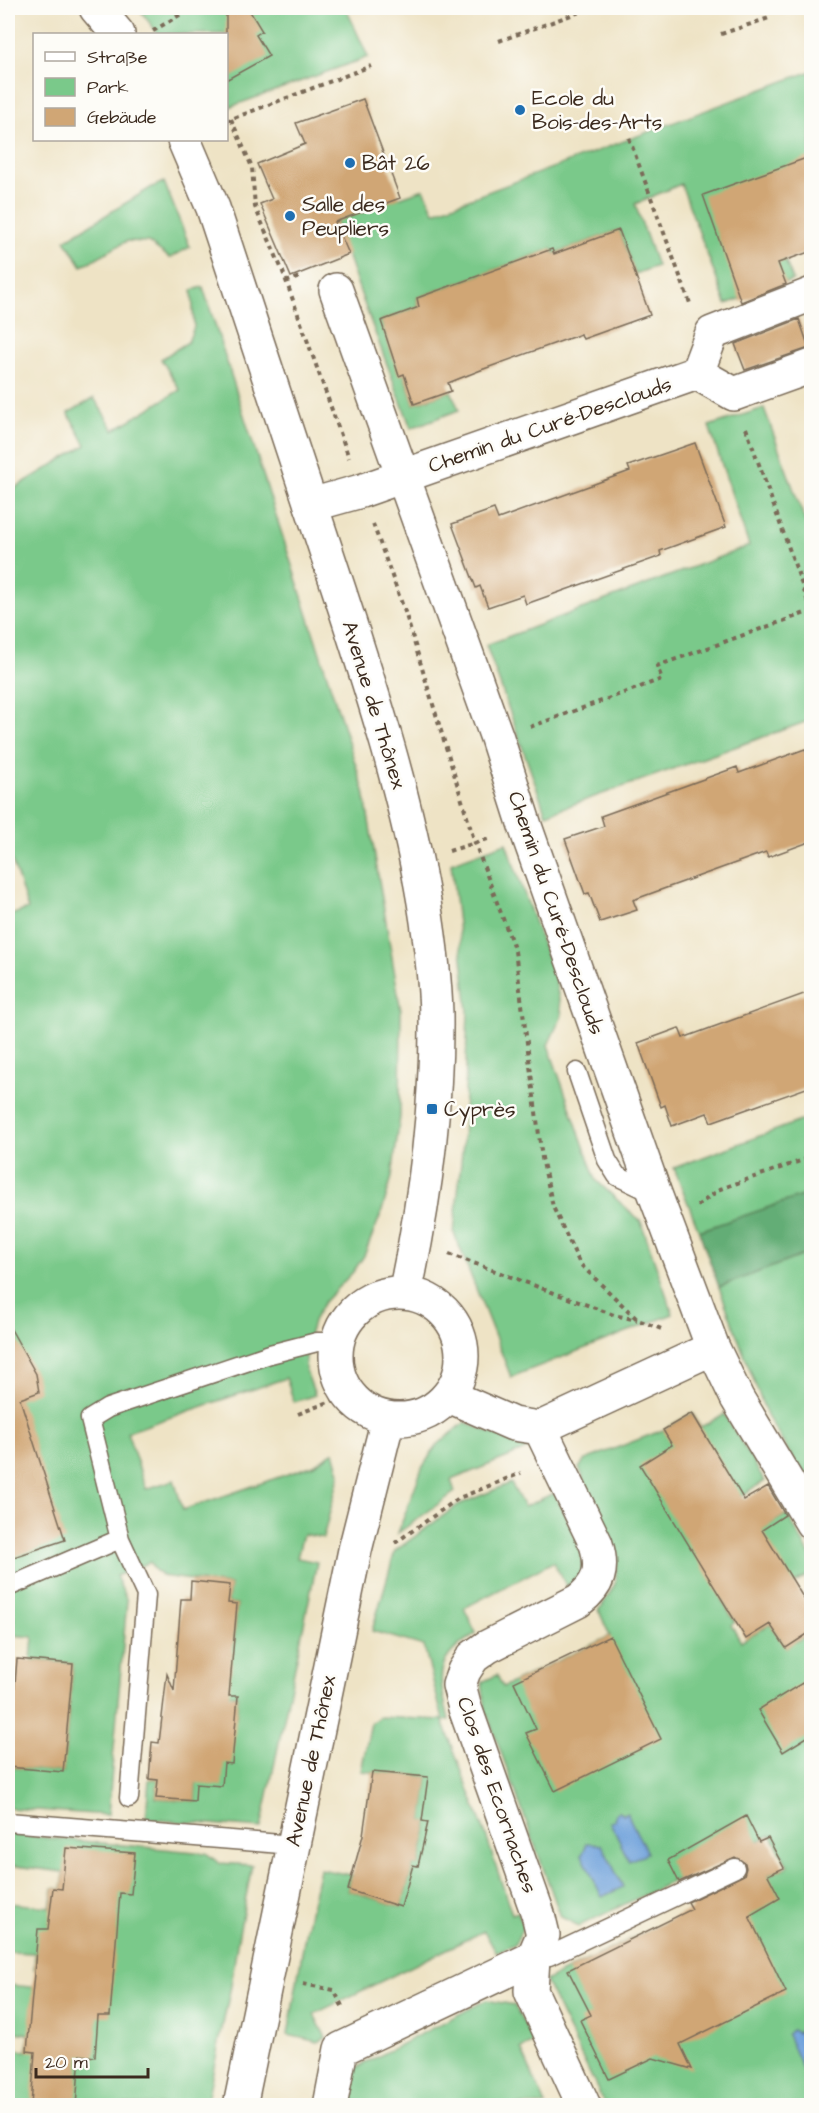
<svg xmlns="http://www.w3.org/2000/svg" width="819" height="2113" font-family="'Architects Daughter',sans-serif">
  <rect width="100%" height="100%" fill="#fdfcf7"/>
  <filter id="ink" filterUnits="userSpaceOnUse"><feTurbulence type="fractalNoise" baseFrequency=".0167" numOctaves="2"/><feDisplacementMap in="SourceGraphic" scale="12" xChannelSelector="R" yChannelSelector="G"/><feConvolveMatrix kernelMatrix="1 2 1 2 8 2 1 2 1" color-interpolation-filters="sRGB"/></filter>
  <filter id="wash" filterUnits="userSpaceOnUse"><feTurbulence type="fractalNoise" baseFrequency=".008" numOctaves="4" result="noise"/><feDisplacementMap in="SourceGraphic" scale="24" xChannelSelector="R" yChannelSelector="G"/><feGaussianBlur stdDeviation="1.35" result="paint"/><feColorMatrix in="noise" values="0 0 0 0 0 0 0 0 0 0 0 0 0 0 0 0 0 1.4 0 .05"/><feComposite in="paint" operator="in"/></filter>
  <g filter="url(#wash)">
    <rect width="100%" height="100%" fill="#eee3c5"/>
    <path fill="#7ac98a" stroke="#5a7a54" stroke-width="1.5" d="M144,8H346L368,57L227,108L226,34H158L140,10Z
      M811,71V156L785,260L793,280L726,304L681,184L635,204L657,266L635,274L619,230L554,254L552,249L417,298L419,307L381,321L399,375L404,374L414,404L451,391L459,410L411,428L365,306L335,220L424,189L434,212Z
      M164,182L190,247L170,258L148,242L127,241L82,266L65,240L152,187Z
      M203,287L364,791L401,1011L400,1117L392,1177L381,1214L364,1256L353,1272L324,1302L314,1319L308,1339L305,1368L315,1395L294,1402L286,1378L127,1432L146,1489L174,1480L183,1510L314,1465L334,1452L340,1473L323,1538L303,1534L297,1558L317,1562L261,1828L146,1819L149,1779L158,1780L156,1798L195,1801L196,1784L236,1718L238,1695L221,1694L234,1640L237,1604L228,1603L230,1585L162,1576L154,1569L150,1562L116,1576L127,1601L108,1815L8,1808V1747H9L8,1767L63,1772L73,1664L31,1660L33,1637L11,1635L14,1618L8,1620V916L28,909L8,848V492L86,445L68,413L94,398L114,430L180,390L161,359L188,342L194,327L192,290Z
      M764,408L811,537V720L546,814L486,645L749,546L709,426Z
      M506,843L555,979L562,1015L548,1045L596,1180L641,1222L673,1314L511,1377L454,1233L463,1142L468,1011L451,863Z
      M811,1117V1193L699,1231L674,1168Z
      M811,1252V1489L767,1416L719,1287Z
      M692,1413L701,1427L724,1414L765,1481L741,1496L762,1529L787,1514L811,1557V1573L778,1594L765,1572L721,1599L735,1622L731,1625L741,1642L770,1624L786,1647L811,1633V2105H605L545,1981L629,1940L788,1866L771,1835L579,1926L561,1917L486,1711L482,1682L497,1675L503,1687L610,1636L599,1611L615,1584L618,1554L579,1468L585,1460L663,1430Z
      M465,1422L528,1449L451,1480L455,1492L398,1533L422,1468L436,1446Z
      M511,1483L524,1507L554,1493C563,1513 593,1558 578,1578C576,1581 571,1584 567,1587L553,1562L464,1608L476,1633C433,1661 438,1675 449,1720L443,1721L485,1833L512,1914L518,1912L523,1927L515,1944L496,1952L484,1931L314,2014L326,2038L318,2042L288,2035L306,1929L320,1869L351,1875L348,1890L401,1907L413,1865H419L428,1823L422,1821L428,1777L361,1771L371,1723L379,1717L443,1720L424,1646L372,1631L395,1551L458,1505Z
      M8,1834L206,1853L219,1863L252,1865L237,1944L231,1986L206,2105H8V2049L27,2051L29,2034L8,2031V1985L43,1988L45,1970L34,1969L35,1953L8,1952V1903L50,1907L53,1888L62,1889L64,1872L8,1865Z
      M486,2000L514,2005L534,2042L521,2049L546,2105L346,2106L354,2069Z"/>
    <path fill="#63ad76" stroke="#4f6c4a" stroke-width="1.5" d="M811,1193V1252L719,1287L699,1231Z"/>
    <path fill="#70a2db" stroke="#56667c" stroke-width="1.5" d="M619,1812L624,1815L627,1813L647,1853L629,1861L610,1822L614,1820L616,1813Z
      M587,1843L602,1845L623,1887L602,1897L582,1855Z
      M811,2027L812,2088H811L787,2035L792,2030L797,2033Z"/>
    <g id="blocks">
      <path fill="#d0a675" d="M226,8H248L262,31L256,35L269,56L226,80Z
        M363,99L400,198L335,222L349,254L291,277L260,204L272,199L257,164L305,144L296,123Z
        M812,156V251L778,263L786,284L741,302L703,195Z
        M619,230L650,315L583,339L581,334L481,370L448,383L451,391L414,404L404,374L399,376L381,321L419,307L417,298L552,249L554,254Z
        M799,319L809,348L745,370L735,344Z
        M695,443L726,527L660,551L661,556L526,604L523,595L488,607L480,586L476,588L452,524L494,509L498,519L630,471L628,466Z
        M805,749L812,767V841L768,857L766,852L666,888L633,900L637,910L600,922L589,893L585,894L565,839L604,826L601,816L737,767L739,773Z
        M812,991V1086L711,1122L707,1113L672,1126L665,1105L661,1107L638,1043L679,1028L683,1038Z
        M8,1324L36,1374L39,1392L20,1399L65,1540L8,1559Z
        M692,1413L744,1500L768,1486L785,1515L762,1530L812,1612V1631L786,1648L770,1624L746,1639L640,1465L672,1445L663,1430Z
        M191,1581L230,1585L228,1603L237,1604L229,1696H238L232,1764L224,1763L222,1786L196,1784L195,1801L156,1798L158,1780L149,1779L152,1742L159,1743L167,1674L174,1691L181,1599H190Z
        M610,1636L661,1739L555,1791L526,1733L536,1729L514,1682Z
        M17,1659L73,1664L63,1772L8,1767Z
        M812,1677V1734L783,1752L758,1710Z
        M372,1772L428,1777L422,1821L428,1822L418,1866L413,1865L401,1907L348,1890L363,1835Z
        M746,1816L759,1842L768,1838L784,1868L768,1875L780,1898L749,1916L786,1992L680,2044L692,2069L653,2058L609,2079L580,2020L591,2015L568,1970L692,1909L688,1902L744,1875L746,1868L745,1863L735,1857L679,1882L668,1860Z
        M66,1848L135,1853L131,1894L120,1893L110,2016H98L95,2057L80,2055L76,2106H31L35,2052L27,2051L38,1929H48L53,1888L62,1889Z"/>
    </g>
  </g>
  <g filter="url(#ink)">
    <use href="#blocks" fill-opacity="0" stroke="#7a6b58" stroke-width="1.5"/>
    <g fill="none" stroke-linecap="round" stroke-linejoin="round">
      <g stroke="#7a6b58" stroke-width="21">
        <path id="lane" d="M577,1072L607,1160L617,1176L655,1194
          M120,1539L146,1595L129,1798
          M8,1587L120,1539L90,1419L108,1408L270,1354L317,1342H337
          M8,1822L293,1845
          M533,1958L549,1956L735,1868"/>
      </g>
      <g stroke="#7a6b58" stroke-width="36">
        <path id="street" d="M336,290L497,738L525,826L655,1194L713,1348
          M697,373L712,333L812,294
          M311,505L361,491L697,373L734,394L812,366
          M449,1396L513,1424L540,1428L713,1348L737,1398L812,1523
          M540,1428L596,1544C604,1570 599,1585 578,1601L487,1647L473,1657L464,1671L459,1685L465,1708L538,1914L543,1935L533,1958L531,1991L584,2106
          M330,2106L341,2049L533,1958"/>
      </g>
      <g stroke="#7a6b58" stroke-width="36">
        <path id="secondary" d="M96,8L118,34
          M184,140L213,208C255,336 298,464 340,593C373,694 406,796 424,902C430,939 435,976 436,1014C437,1107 425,1201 405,1293
          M336 1356a63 63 0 1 1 126 0a63 63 0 1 1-126 0Z
          M240,2106L355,1550L388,1419"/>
      </g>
      <path stroke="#7a6b58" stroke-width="4" stroke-dasharray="4.5 4.5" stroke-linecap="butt" d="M153,31L191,8
        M721,34L772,17
        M499,41L591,8
        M231,119L252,167L255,207L283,272L349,458
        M226,121L371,66
        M629,138L691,306
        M286,282L302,276
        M746,428L812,613
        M373,524L405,612L475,843L515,951L542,1158L553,1207L580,1264L638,1320L664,1330
        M530,727L662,679L657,666L811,611
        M449,851L491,838
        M697,1206L720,1189L812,1157
        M449,1254L614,1315L637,1320
        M298,1414L349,1394
        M395,1543L459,1498L521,1473
        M303,1984L334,1990L343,2008"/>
      <use href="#lane" stroke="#fff" stroke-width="18"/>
      <use href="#street" stroke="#fff" stroke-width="33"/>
      <use href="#secondary" stroke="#fff" stroke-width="33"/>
    </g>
  </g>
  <g fill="#1f6fb2" stroke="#fdfcf7" stroke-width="2">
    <circle cx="520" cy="110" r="6"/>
    <circle cx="350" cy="163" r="6"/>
    <circle cx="290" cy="216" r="6"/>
    <rect x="426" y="1103" width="12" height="12" rx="3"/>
  </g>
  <g text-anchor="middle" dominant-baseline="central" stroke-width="5" stroke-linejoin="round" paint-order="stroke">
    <g font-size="21" fill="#3b2a1e" stroke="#fdfcf7" text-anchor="start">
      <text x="532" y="98">Ecole du<tspan x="532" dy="24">Bois-des-Arts</tspan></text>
      <text x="362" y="163">Bât 26</text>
      <text x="302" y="204">Salle des<tspan x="302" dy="24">Peupliers</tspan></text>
      <text x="444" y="1109">Cyprès</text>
    </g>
    <g font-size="21" fill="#3b2a1e" stroke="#fdfcf7">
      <text transform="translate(550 425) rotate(-19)">Chemin du Curé-Desclouds</text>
      <text transform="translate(374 705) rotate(73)">Avenue de Thônex</text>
      <text transform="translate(556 913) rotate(71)">Chemin du Curé-Desclouds</text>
      <text transform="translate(311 1761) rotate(-78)">Avenue de Thônex</text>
      <text transform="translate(497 1795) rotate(71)">Clos des Ecornaches</text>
    </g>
  </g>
  <rect width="819" height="2113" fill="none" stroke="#fdfcf7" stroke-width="30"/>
  <rect x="33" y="33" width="195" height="108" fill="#fdfcf7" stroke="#afa8a0" stroke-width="1.5"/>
  <rect x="45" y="52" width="30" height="9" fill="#ffffff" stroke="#afa8a0" stroke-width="1.5"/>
  <text x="87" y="63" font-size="18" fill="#3b2a1e">Straße</text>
  <rect x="45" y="78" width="30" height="18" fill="#7ac98a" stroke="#afa8a0" stroke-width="1.5"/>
  <text x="87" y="93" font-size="18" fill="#3b2a1e">Park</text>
  <rect x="45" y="108" width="30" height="18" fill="#d0a675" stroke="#afa8a0" stroke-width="1.5"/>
  <text x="87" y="123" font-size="18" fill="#3b2a1e">Gebäude</text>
  <path d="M36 2068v9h112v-9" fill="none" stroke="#3b2a1e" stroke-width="3"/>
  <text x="45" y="2068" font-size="18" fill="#3b2a1e" stroke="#fdfcf7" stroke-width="4.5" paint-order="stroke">20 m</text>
</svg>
